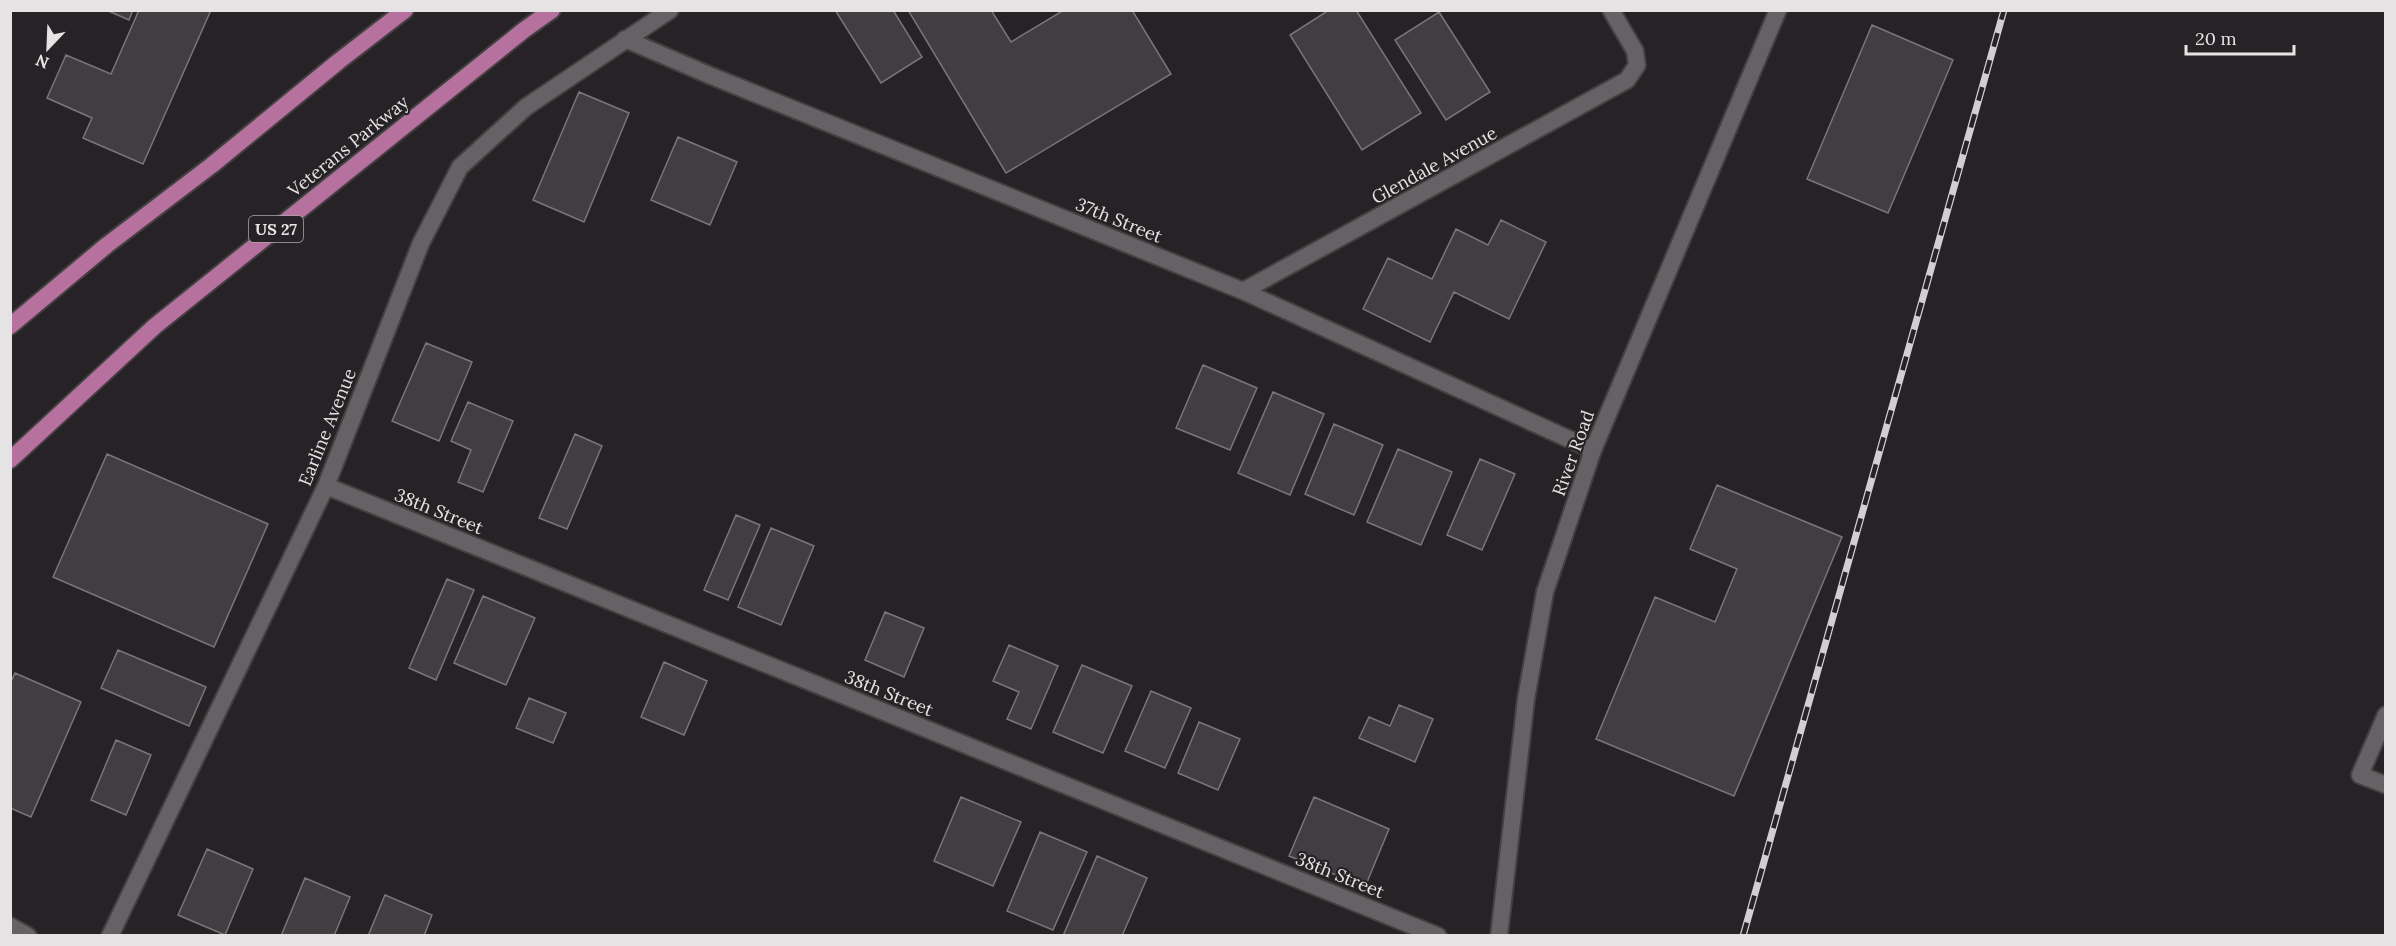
<svg xmlns="http://www.w3.org/2000/svg" width="2396" height="946" font-family="Lora,serif">
  <rect width="100%" height="100%" fill="#272225"/>
  <path fill="#423d40" stroke="#7a7578" stroke-width="1.5" d="M106,10H133L129,20Z
    M139,10H211L143,164L83,138L92,118L47,98L66,55L111,74Z
    M835,10H893L922,57L881,83Z
    M908,10H991L1011,42L1064,10H1132L1171,74L1006,173Z
    M1329,10H1356L1421,113L1362,150L1290,35Z
    M1439,12L1490,92L1446,120L1395,40Z
    M1872,25L1953,60L1888,213L1807,179Z
    M579,92L629,113L584,222L533,200Z
    M678,137L737,162L710,225L651,200Z
    M1501,220L1546,242L1509,319L1454,292L1430,342L1363,309L1388,258L1432,279L1456,229L1488,245Z
    M426,343L472,362L439,441L392,421Z
    M1203,365L1257,388L1230,450L1176,428Z
    M1273,392L1324,414L1290,495L1238,473Z
    M468,402L513,421L483,492L458,482L471,450L451,441Z
    M1334,424L1383,445L1354,515L1305,494Z
    M575,434L602,446L567,529L539,518Z
    M1398,449L1452,472L1421,545L1367,522Z
    M107,454L268,524L214,647L53,577Z
    M1480,459L1515,474L1482,550L1447,535Z
    M1717,485L1842,537L1734,796L1596,739L1655,597L1715,622L1737,569L1690,549Z
    M736,515L760,525L728,600L704,590Z
    M771,528L814,546L781,625L738,607Z
    M447,579L474,590L436,680L409,668Z
    M483,596L535,618L506,685L454,663Z
    M885,612L924,628L904,677L865,660Z
    M1009,645L1058,666L1031,729L1007,719L1019,692L993,681Z
    M118,650L206,687L189,726L101,688Z
    M664,662L707,681L684,735L641,717Z
    M1082,665L1132,686L1103,753L1053,732Z
    M15,673L81,702L31,817L10,808V684Z
    M1151,691L1191,708L1165,768L1125,751Z
    M529,698L566,713L553,743L516,728Z
    M1399,705L1433,719L1415,762L1359,738L1369,717L1390,726Z
    M1199,722L1240,739L1218,790L1178,773Z
    M116,740L151,755L126,815L91,800Z
    M961,797L1021,822L993,886L934,861Z
    M1314,797L1389,829L1365,887L1289,856Z
    M1040,832L1087,852L1053,930L1007,911Z
    M207,849L253,869L225,935L178,915Z
    M1097,856L1147,878L1122,936H1063Z
    M305,878L350,897L334,936H281Z
    M385,895L432,915L424,936H368Z"/>
  <g fill="none" stroke-linecap="round" stroke-linejoin="round">
    <g stroke="#434042" stroke-width="20">
      <path id="minor" d="M625,39L709,75L1243,291L1593,450
        M1243,291L1627,80L1637,65L1635,51L1611,10
        M326,486L1438,936
        M2386,715L2360,775L2386,785
        M110,936L326,486L421,243L460,167L526,107L670,10"/>
    </g>
    <g stroke="#434042" stroke-width="20">
      <path id="tertiary" d="M10,926L28,936"/>
    </g>
    <g stroke="#434042" stroke-width="20">
      <path id="secondary" d="M1499,936L1526,699L1545,592L1593,450L1778,10"/>
    </g>
    <g stroke="#434042" stroke-width="20">
      <path id="primary" d="M10,326L107,245L212,165L339,61L405,10
        M10,460L155,326L524,30L552,10"/>
    </g>
    <use href="#minor" stroke="#666164" stroke-width="16"/>
    <use href="#tertiary" stroke="#666164" stroke-width="16"/>
    <use href="#secondary" stroke="#666164" stroke-width="16"/>
    <use href="#primary" stroke="#b6719f" stroke-width="16"/>
    <g stroke="#d2ced1" stroke-width="7">
      <path id="rail" d="M1743,936L2004,10"/>
    </g>
    <use href="#rail" stroke="#272225" stroke-width="4.5" stroke-dasharray="14" stroke-linecap="butt"/>
  </g>
  <g text-anchor="middle" dominant-baseline="central" stroke-width="4.5" stroke-linejoin="round" paint-order="stroke">
    <rect fill="#272225" stroke="#ada9ab" stroke-width="1.5" x="249" y="216" width="54" height="26" rx="4.5"/>
    <g font-size="16" font-weight="bold" fill="#e6e3e5">
      <text x="276" y="229">US 27</text>
    </g>
    <g font-size="18" fill="#e6e3e5" stroke="#272225">
      <text transform="translate(348 146) rotate(-39)">Veterans Parkway</text>
      <text transform="translate(1434 165) rotate(-29)">Glendale Avenue</text>
      <text transform="translate(1119 220) rotate(22)">37th Street</text>
      <text transform="translate(327 427) rotate(-68)">Earline Avenue</text>
      <text transform="translate(1573 453) rotate(-70)">River Road</text>
      <text transform="translate(439 511) rotate(22)">38th Street</text>
      <text transform="translate(889 693) rotate(22)">38th Street</text>
      <text transform="translate(1340 875) rotate(22)">38th Street</text>
    </g>
  </g>
  <rect width="2396" height="946" fill="none" stroke="#e6e3e5" stroke-width="24"/>
  <g transform="translate(48 48) rotate(203)" stroke="#272225" stroke-width="4.5" paint-order="stroke">
  <path d="M0-4.5L10 22L0 15L-10 22Z" fill="#e6e3e5"/>
  <text y="-9" font-size="16" font-weight="bold" text-anchor="middle" fill="#e6e3e5">N</text>
  </g>
  <path d="M2186 45v9h108v-9" fill="none" stroke="#e6e3e5" stroke-width="3"/>
  <text x="2195" y="45" font-size="18" fill="#e6e3e5" stroke="#272225" stroke-width="4.5" paint-order="stroke">20 m</text>
</svg>
